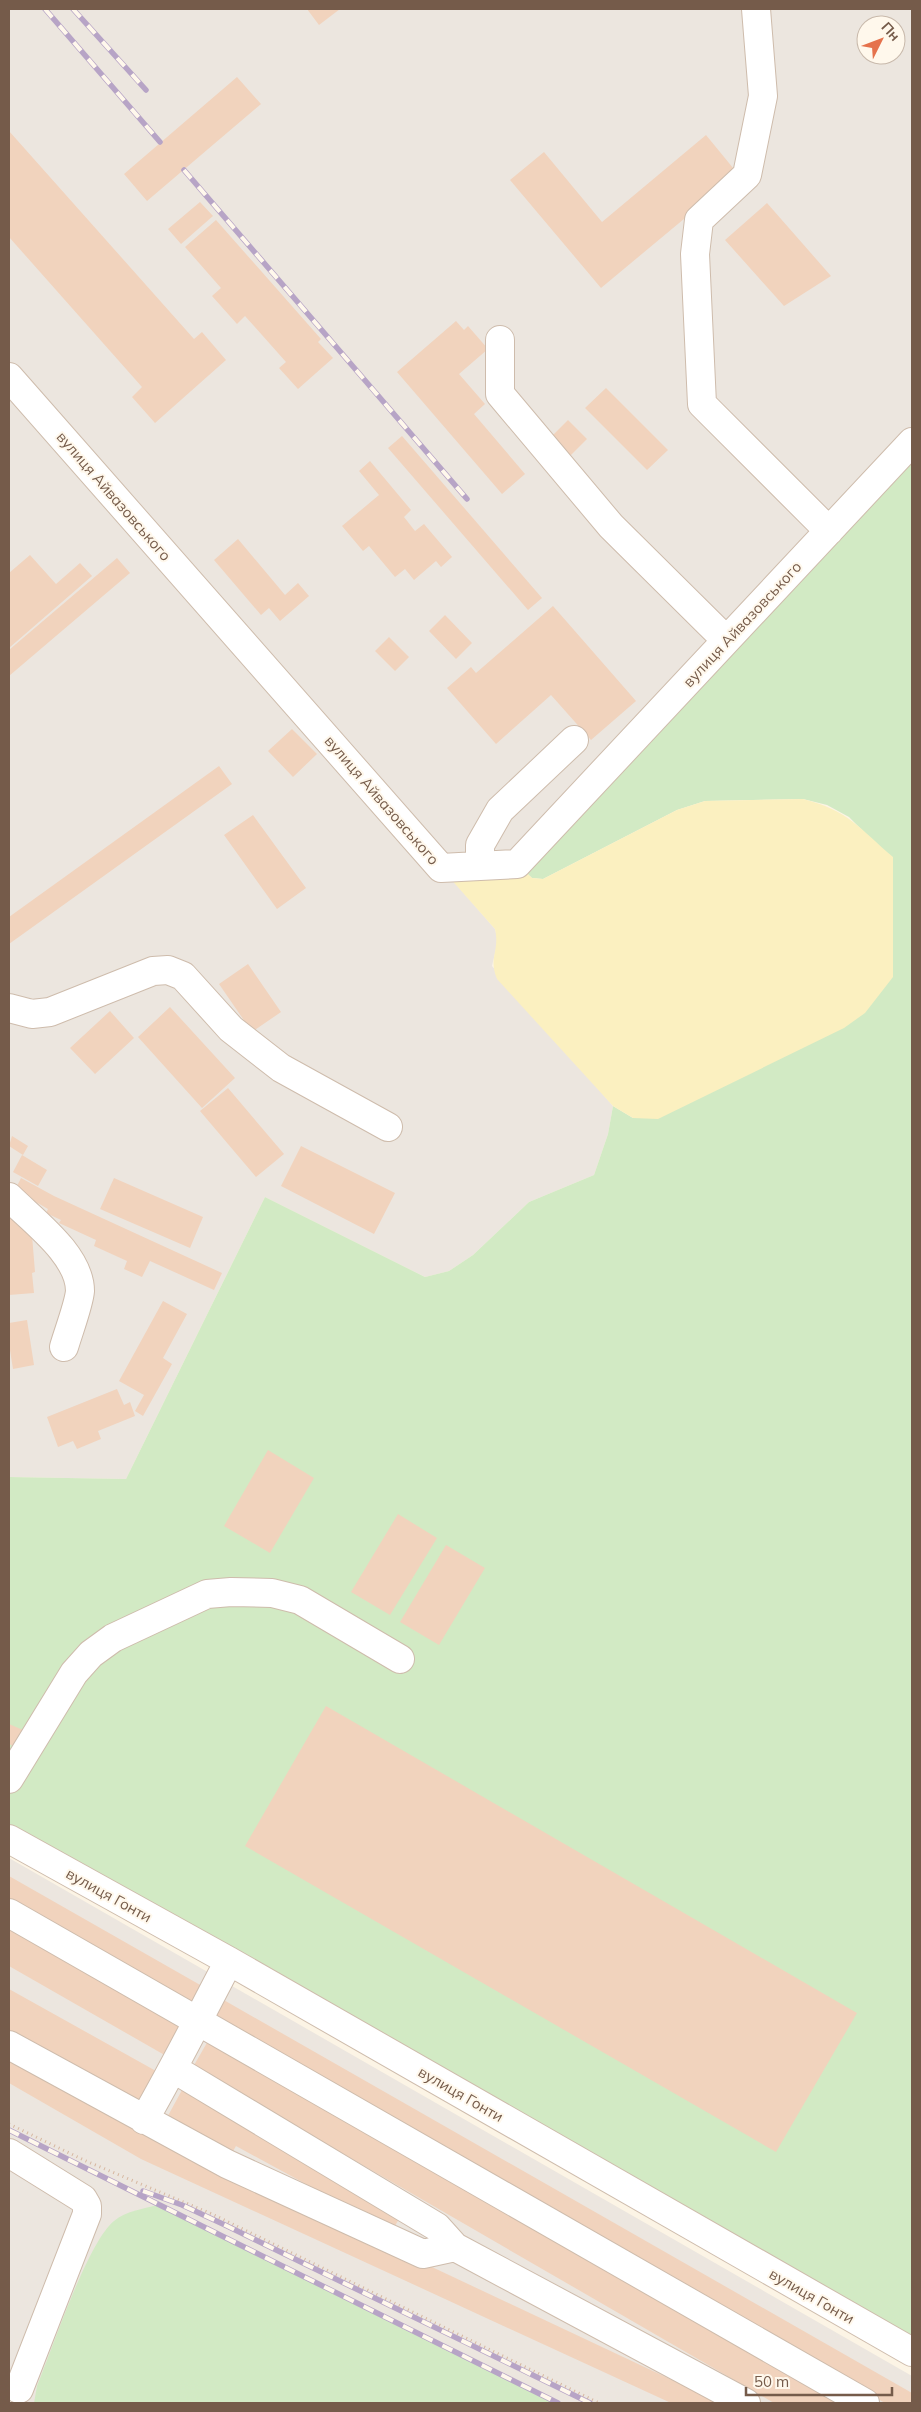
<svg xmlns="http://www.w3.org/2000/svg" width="921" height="2412" font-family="Mulish,sans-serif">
  <rect width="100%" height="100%" fill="#fcf4e5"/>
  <path fill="#ece6df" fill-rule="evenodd" d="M9,9H912V442L517,864L442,868L495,929L498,941L492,966L613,1106L608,1134L594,1175L529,1202L473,1255L449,1271L425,1277L265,1197L126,1479L9,1477ZM866,25H896V55H866Z
    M9,1858L912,2376V2403H9Z"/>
  <path fill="#d2eac4" d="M912,442V2352L9,1839V1477L126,1479L265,1197L425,1277L449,1271L473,1255L529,1202L594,1175L608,1134L613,1106L633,1118L864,832L849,817L827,805L803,799L705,801L677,810L543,879L532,878L517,864Z
    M157,2205L558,2403H34L37,2386C52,2350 87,2243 114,2221C126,2211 143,2209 157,2205Z"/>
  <path fill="#fbf0c0" d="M803,799C848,810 859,828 893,857V977L865,1013L844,1028L658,1119L633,1118L613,1106L497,979C488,957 500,952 495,929L441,868L517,864L532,878L543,879L677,810L705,801Z"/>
  <path fill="#f1d3bd" d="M307,9H340L319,25Z
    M237,77L261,104L147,201L124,174Z
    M9,131L194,339L202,332L226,360L155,423L132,397L142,387L9,237Z
    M706,135L738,174L601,288L510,180L544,152L602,222Z
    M200,202L213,216L181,244L168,229Z
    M767,203L831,276L784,306L725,240Z
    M216,220L321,339L318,342L333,358L298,389L279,368L286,362L245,316L237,324L212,296L221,288L185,247Z
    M456,321L464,330L468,326L488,349L459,374L485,404L474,414L525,474L502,494L397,372Z
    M606,388L668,450L647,470L585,408Z
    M568,420L587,439L568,458L548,440Z
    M402,436L542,598L528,610L388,448Z
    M370,461L411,510L404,517L415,531L424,524L452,557L441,567L436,561L414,580L405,569L395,577L369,546L363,551L342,526L379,495L359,471Z
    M238,539L285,595L298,583L309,596L280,621L269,608L261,615L214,560Z
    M30,555L56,584L80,563L92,576L9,648V573Z
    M117,558L130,573L9,676V650Z
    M553,606L636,701L591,740L551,695L496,744L447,688L471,667L476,673Z
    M445,615L472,643L456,659L429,631Z
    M389,637L409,657L395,671L375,651Z
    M292,729L317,754L293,777L268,751Z
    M219,766L232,784L9,944V917Z
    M253,815L306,888L277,909L224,835Z
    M248,964L281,1012L252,1032L219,984Z
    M170,1007L235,1078L202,1108L138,1037Z
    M110,1011L134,1038L95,1074L70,1048Z
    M228,1088L284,1154L256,1177L200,1111Z
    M12,1136L28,1146L23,1155L9,1146Z
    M301,1146L395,1193L374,1234L281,1186Z
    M22,1155L47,1170L38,1186L13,1172Z
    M21,1178L54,1196L222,1273L214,1290L150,1261L142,1277L124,1269L127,1261L94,1246L96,1240L59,1223L61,1220L46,1213L48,1209L15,1190Z
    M114,1178L203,1217L190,1248L100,1209Z
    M9,1216L31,1223L35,1272L32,1273L34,1293L9,1295Z
    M163,1301L187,1314L163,1358L172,1364L143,1416L135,1411L144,1395L119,1381Z
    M27,1320L34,1365L13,1369L9,1344V1323Z
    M117,1389L124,1405L130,1402L135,1416L98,1431L101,1439L77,1449L73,1441L58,1447L47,1417Z
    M268,1450L314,1478L270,1553L224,1526Z
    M398,1514L437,1538L390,1615L351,1592Z
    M446,1545L485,1568L439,1645L400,1622Z
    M326,1706L857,2013L776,2152L245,1846Z
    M9,1724L23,1730L15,1747L9,1744Z
    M9,1876L209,1990L196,2009L9,1903Z
    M9,1922L187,2023L168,2057L9,1966Z
    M9,1989L156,2071L135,2109L9,2038Z
    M222,1999L912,2393V2403H885L211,2019Z
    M212,2034L849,2403H774L193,2067Z
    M9,2055L162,2140L721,2403H671L141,2159L9,2083Z
    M182,2090L403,2212L392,2231L236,2146L229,2158L164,2123Z"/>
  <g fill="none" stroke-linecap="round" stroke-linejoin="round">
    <g stroke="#cebcac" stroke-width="30">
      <path id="minor" d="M756,9L763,96L747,175L699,220L695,254L702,404L829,531
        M500,340V394L611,526L726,640
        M9,377L441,868L517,864L912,442
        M480,866V845L500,810L574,740
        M9,1008L32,1014L50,1012L153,971L168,970L183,976L231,1029L281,1068L388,1127
        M9,1197C33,1221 80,1255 80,1291C79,1304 68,1333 64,1347
        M9,1779L74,1673L91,1654L113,1638L207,1594L231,1592L272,1593L300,1600L400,1659
        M9,1839L229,1961L912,2352
        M9,1913L865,2403
        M9,2045L227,2164L423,2254L455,2247
        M174,2069L437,2227L455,2247L746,2403
        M144,2120C174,2068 201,2014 229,1961
        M9,2153L83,2199L87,2206V2214L19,2389"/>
    </g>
    <path stroke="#d6b7a0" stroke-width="3" stroke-dasharray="1 4" stroke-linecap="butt" d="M9,2124L86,2161L212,2214L599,2403"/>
    <use href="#minor" stroke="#fff" stroke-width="28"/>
    <g stroke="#b7a4c6" stroke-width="5.5">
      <path id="rail" d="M45,9L160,142
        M73,9L146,90
        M184,170L467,499
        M9,2130L558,2403
        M143,2191L182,2205L225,2225L590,2403"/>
    </g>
    <use href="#rail" stroke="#fff8ec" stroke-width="4" stroke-dasharray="11" stroke-linecap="butt"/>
  </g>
  <g text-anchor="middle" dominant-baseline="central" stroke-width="4" stroke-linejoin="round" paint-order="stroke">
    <g font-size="15" fill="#755b4a" stroke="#fff8ec">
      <text transform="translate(114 496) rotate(49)">вулиця Айвазовського</text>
      <text transform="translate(742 624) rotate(-47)">вулиця Айвазовського</text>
      <text transform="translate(382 800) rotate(49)">вулиця Айвазовського</text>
      <text transform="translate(109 1895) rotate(29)">вулиця Гонти</text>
      <text transform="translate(461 2094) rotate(30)">вулиця Гонти</text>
      <text transform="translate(812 2296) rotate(30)">вулиця Гонти</text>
    </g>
  </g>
  <rect width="921" height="2412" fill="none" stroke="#755b4a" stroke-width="20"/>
  <g transform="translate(881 40) rotate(48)"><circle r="24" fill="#fff8ec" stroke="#c8b9ab"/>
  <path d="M0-4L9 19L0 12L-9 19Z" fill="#e5724c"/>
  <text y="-8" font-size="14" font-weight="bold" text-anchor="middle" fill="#755b4a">Пн</text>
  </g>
  <path d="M746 2387v8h146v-8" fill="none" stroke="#755b4a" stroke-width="2.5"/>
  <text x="754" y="2387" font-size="15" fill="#755b4a" stroke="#fff8ec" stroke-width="4" paint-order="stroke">50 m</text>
</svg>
